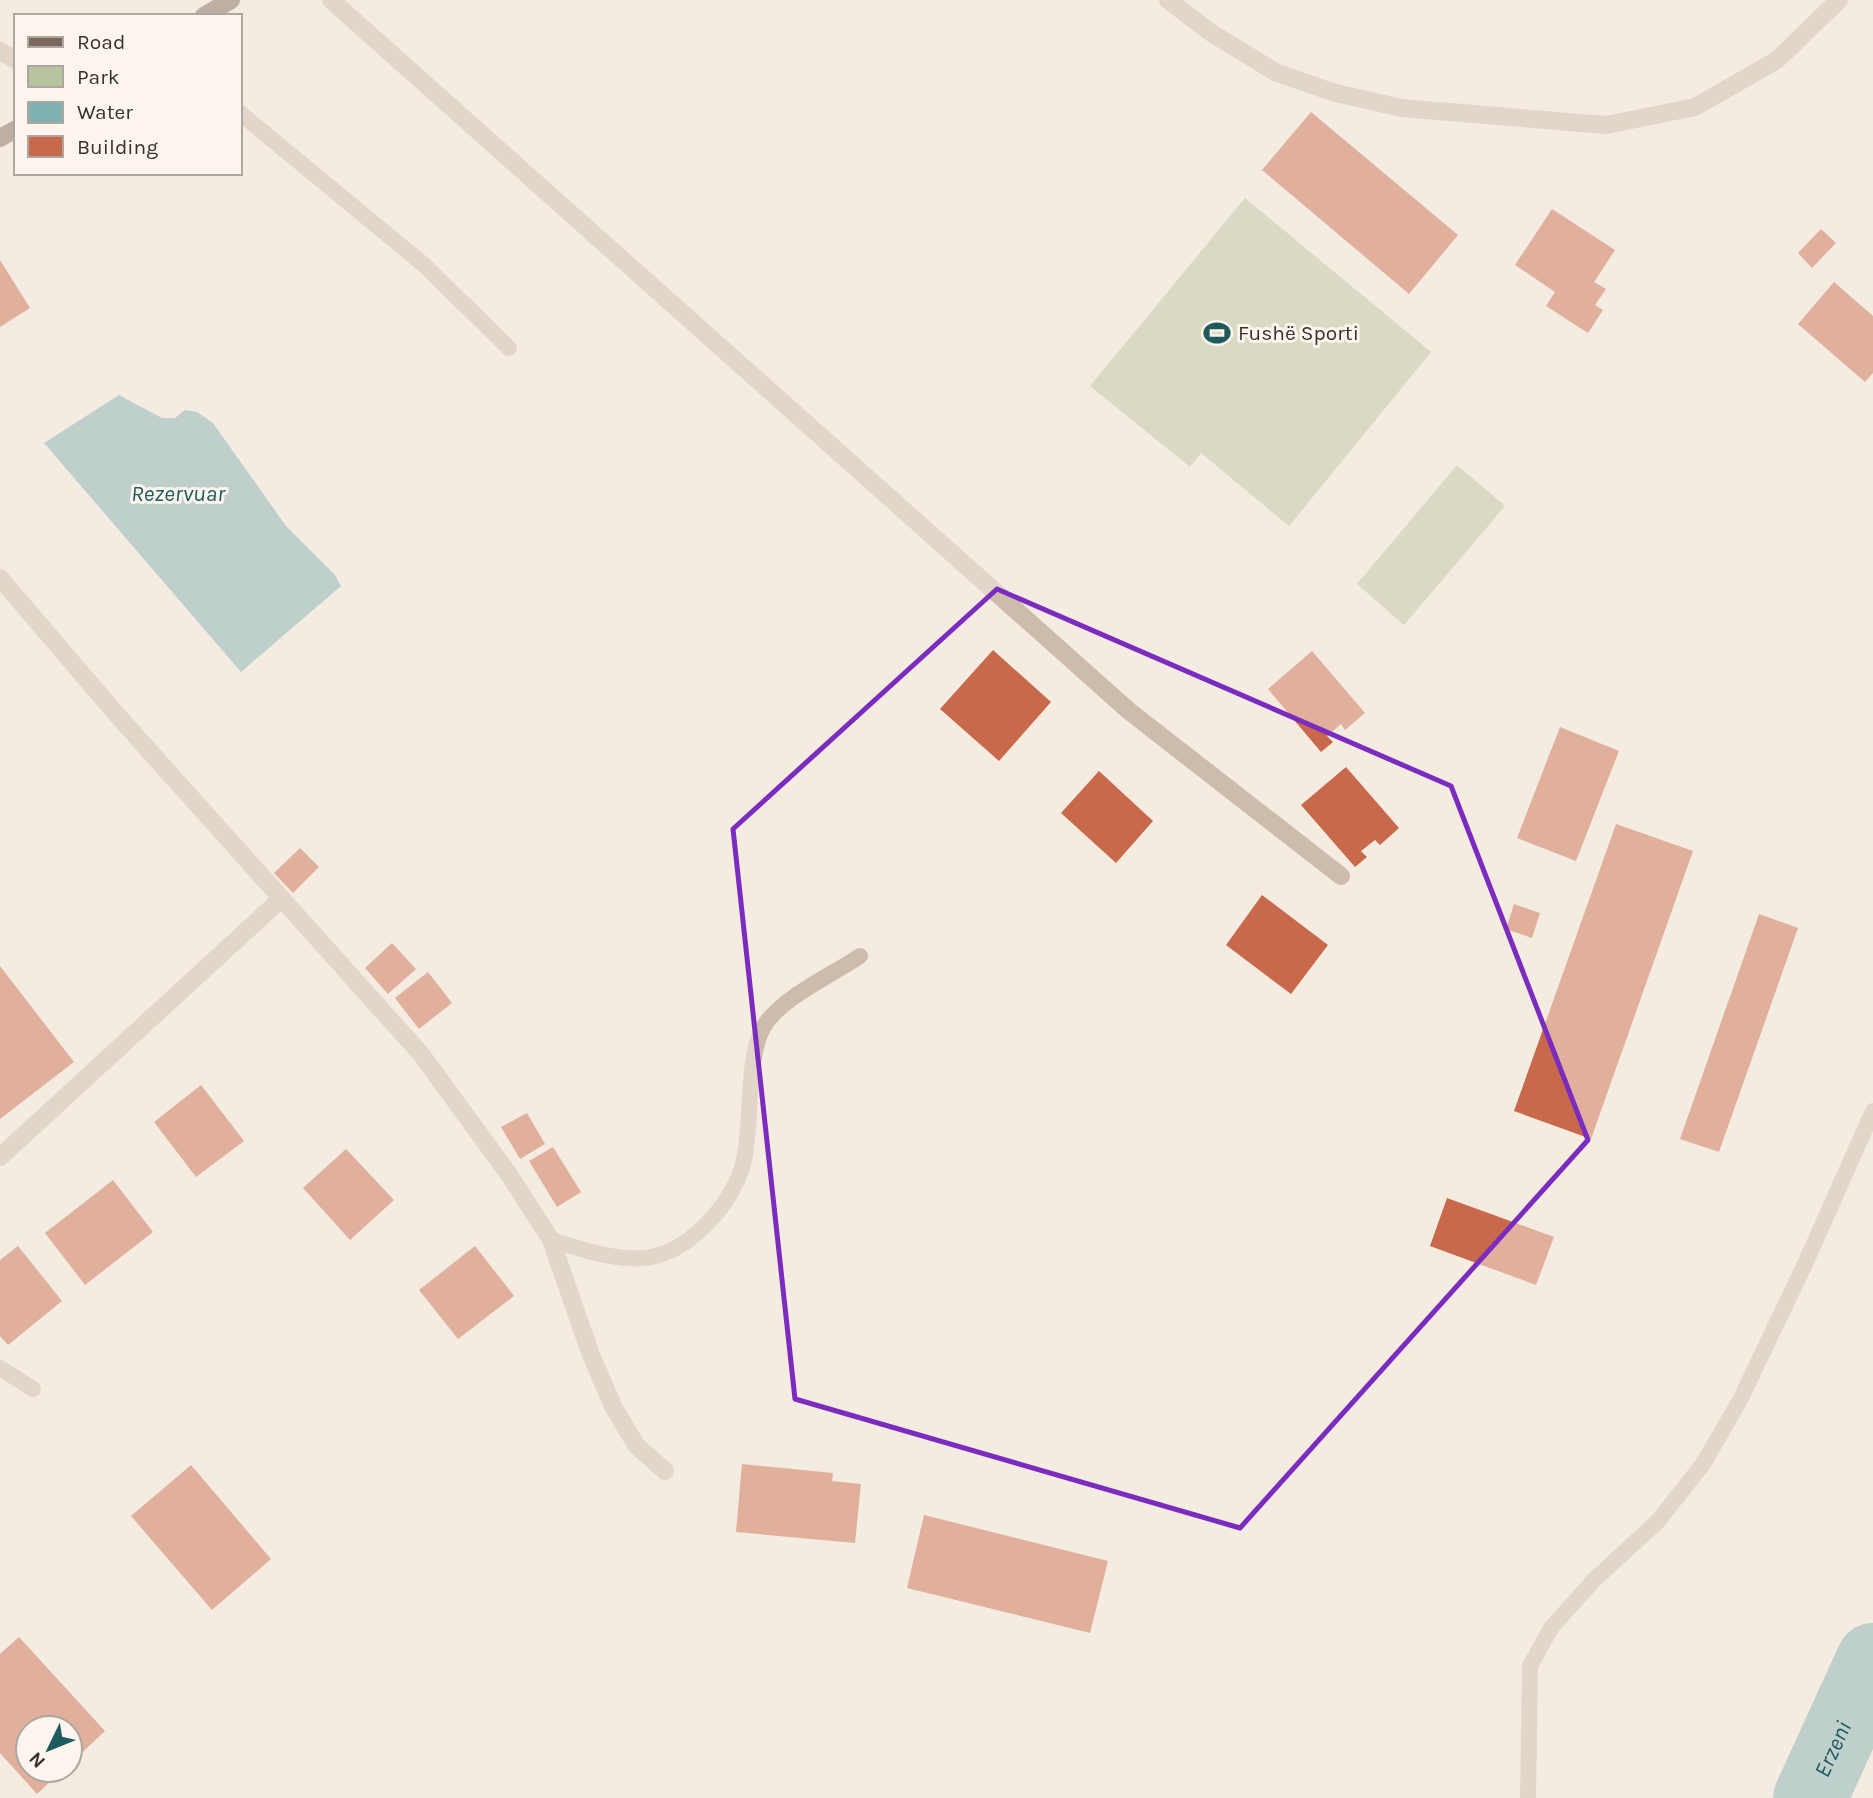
<svg xmlns="http://www.w3.org/2000/svg" width="1873" height="1798" font-family="Karla,sans-serif">
  <rect width="100%" height="100%" fill="#f4ebe1"/>
  <path fill="#b8c4a0" d="M1245,198L1431,352L1289,526L1201,453L1190,467L1090,386Z
    M1457,465L1505,506L1404,625L1357,584Z"/>
  <path fill="#7fb0b2" d="M119,395L162,418H175L185,410L197,412L213,423L286,526L335,575L341,586L241,672L44,443Z"/>
  <g fill="none" stroke-linecap="round" stroke-linejoin="round">
    <path stroke="#7fb0b2" stroke-width="74" id="s1" d="M1810,1798L1873,1660"/>
  </g>
  <path fill="#c8694b" d="M1311,112L1458,235L1409,294L1262,170Z
    M1552,209L1615,250L1594,282L1606,289L1595,305L1603,310L1588,333L1546,306L1555,292L1515,265Z
    M1821,229L1836,243L1812,268L1798,253Z
    M0,260L30,308L0,327Z
    M1834,282L1873,316V373L1865,382L1798,324Z
    M993,650L1051,702L999,761L940,709Z
    M1312,651L1365,713L1345,730L1341,724L1327,736L1333,742L1321,752L1268,689Z
    M1560,727L1619,751L1576,861L1517,838Z
    M1346,767L1399,828L1380,845L1375,840L1361,851L1367,857L1355,867L1301,805Z
    M1099,771L1153,821L1116,863L1061,813Z
    M1616,824L1693,851L1591,1139L1514,1111Z
    M300,848L319,867L293,893L274,873Z
    M1262,895L1328,945L1291,994L1226,945Z
    M1514,904L1540,913L1532,938L1506,929Z
    M1759,914L1798,928L1719,1152L1680,1139Z
    M392,943L416,969L388,994L365,968Z
    M0,966L74,1062L0,1119Z
    M428,972L452,1003L419,1029L395,998Z
    M201,1085L244,1141L196,1177L154,1122Z
    M527,1113L545,1144L520,1159L501,1127Z
    M553,1147L581,1192L557,1207L529,1161Z
    M346,1149L394,1200L350,1240L303,1188Z
    M113,1180L153,1232L85,1285L45,1233Z
    M1447,1198L1554,1237L1536,1285L1430,1246Z
    M18,1246L62,1301L8,1345L0,1336V1260Z
    M475,1246L514,1296L458,1339L419,1290Z
    M742,1464L833,1473L832,1481L861,1484L855,1543L736,1532Z
    M191,1465L271,1559L212,1610L131,1516Z
    M924,1515L1108,1561L1090,1633L907,1588Z
    M19,1637L105,1731L70,1764V1728H28V1770H63L37,1794L0,1753V1654Z"/>
  <g fill="none" stroke-linecap="round" stroke-linejoin="round">
    <path stroke="#cdbbac" stroke-width="16" d="M240,113L423,264L509,348
      M551,1240C579,1248 614,1261 644,1258C688,1254 732,1205 743,1164C753,1126 745,1062 763,1028C778,999 834,974 860,956
      M0,1368L33,1389
      M1528,1798L1530,1666L1551,1628L1594,1580L1658,1521L1703,1464L1740,1400L1805,1264L1873,1111"/>
    <path stroke="#cdbbac" stroke-width="18" d="M331,0L1129,711L1341,876
      M1168,0L1210,32L1275,72L1335,93L1402,108L1606,125L1695,107L1777,60L1839,0
      M0,51L16,60
      M0,578L118,716L421,1054L510,1176L551,1240L591,1355L613,1406L636,1445L665,1471
      M0,1157L281,899"/>
    <path stroke="#7d675c" stroke-width="18" d="M204,16L231,0
      M0,138L16,129"/>
  </g>
  <path d="M0 0H1873V1798H0ZM997,589L1451,786L1588,1140L1240,1528L795,1399L733,829Z" fill="#f4ebe1" fill-opacity=".55" fill-rule="evenodd"/>
  <path fill="none" stroke="#7b2cbf" stroke-width="5" stroke-linejoin="round" d="M997,589L1451,786L1588,1140L1240,1528L795,1399L733,829Z"/>
  <defs>
    <g id="stadium-bare" transform="scale(2.1)"><path d="M0-5a6.5 5 0 1 0 0 10a6.5 5 0 1 0 0-10ZM-3.5-1.8h7v3.6h-7Z" fill="#1f5a5e" stroke="#fbf5ee" stroke-width="2.5" paint-order="stroke"/></g>
  </defs>
  <g fill-rule="evenodd">
    <use href="#stadium-bare" x="1217" y="333"/>
  </g>
  <g text-anchor="middle" dominant-baseline="central" stroke-width="6" stroke-linejoin="round" paint-order="stroke">
    <g font-size="21" fill="#3b302b" stroke="#fbf5ee" text-anchor="start">
      <text x="1238" y="333">Fushë Sporti</text>
    </g>
    <g font-size="23" font-style="italic" fill="#1f5a5e" stroke="#fbf5ee">
      <text x="178" y="493">Rezervuar</text>
      <text stroke="none"><textPath href="#s1" startOffset="54">Erzeni</textPath></text>
    </g>
  </g>
  <rect x="14" y="14" width="228" height="161" fill="#fbf5ee" stroke="#aea6a0" stroke-width="2"/>
  <rect x="28" y="37" width="35" height="10" fill="#7d675c" stroke="#aea6a0" stroke-width="2"/>
  <text x="77" y="49" font-size="21" fill="#3b302b">Road</text>
  <rect x="28" y="66" width="35" height="21" fill="#b8c4a0" stroke="#aea6a0" stroke-width="2"/>
  <text x="77" y="84" font-size="21" fill="#3b302b">Park</text>
  <rect x="28" y="102" width="35" height="21" fill="#7fb0b2" stroke="#aea6a0" stroke-width="2"/>
  <text x="77" y="119" font-size="21" fill="#3b302b">Water</text>
  <rect x="28" y="136" width="35" height="21" fill="#c8694b" stroke="#aea6a0" stroke-width="2"/>
  <text x="77" y="154" font-size="21" fill="#3b302b">Building</text>
  <g transform="translate(49 1749) rotate(227)"><circle r="33" fill="#fbf5ee" stroke="#aea6a0" stroke-width="2"/>
  <path d="M0-5L12 26L0 18L-12 26Z" fill="#1f5a5e"/>
  <text y="-10" font-size="19" font-weight="bold" text-anchor="middle" fill="#3b302b">N</text>
  </g>
</svg>
